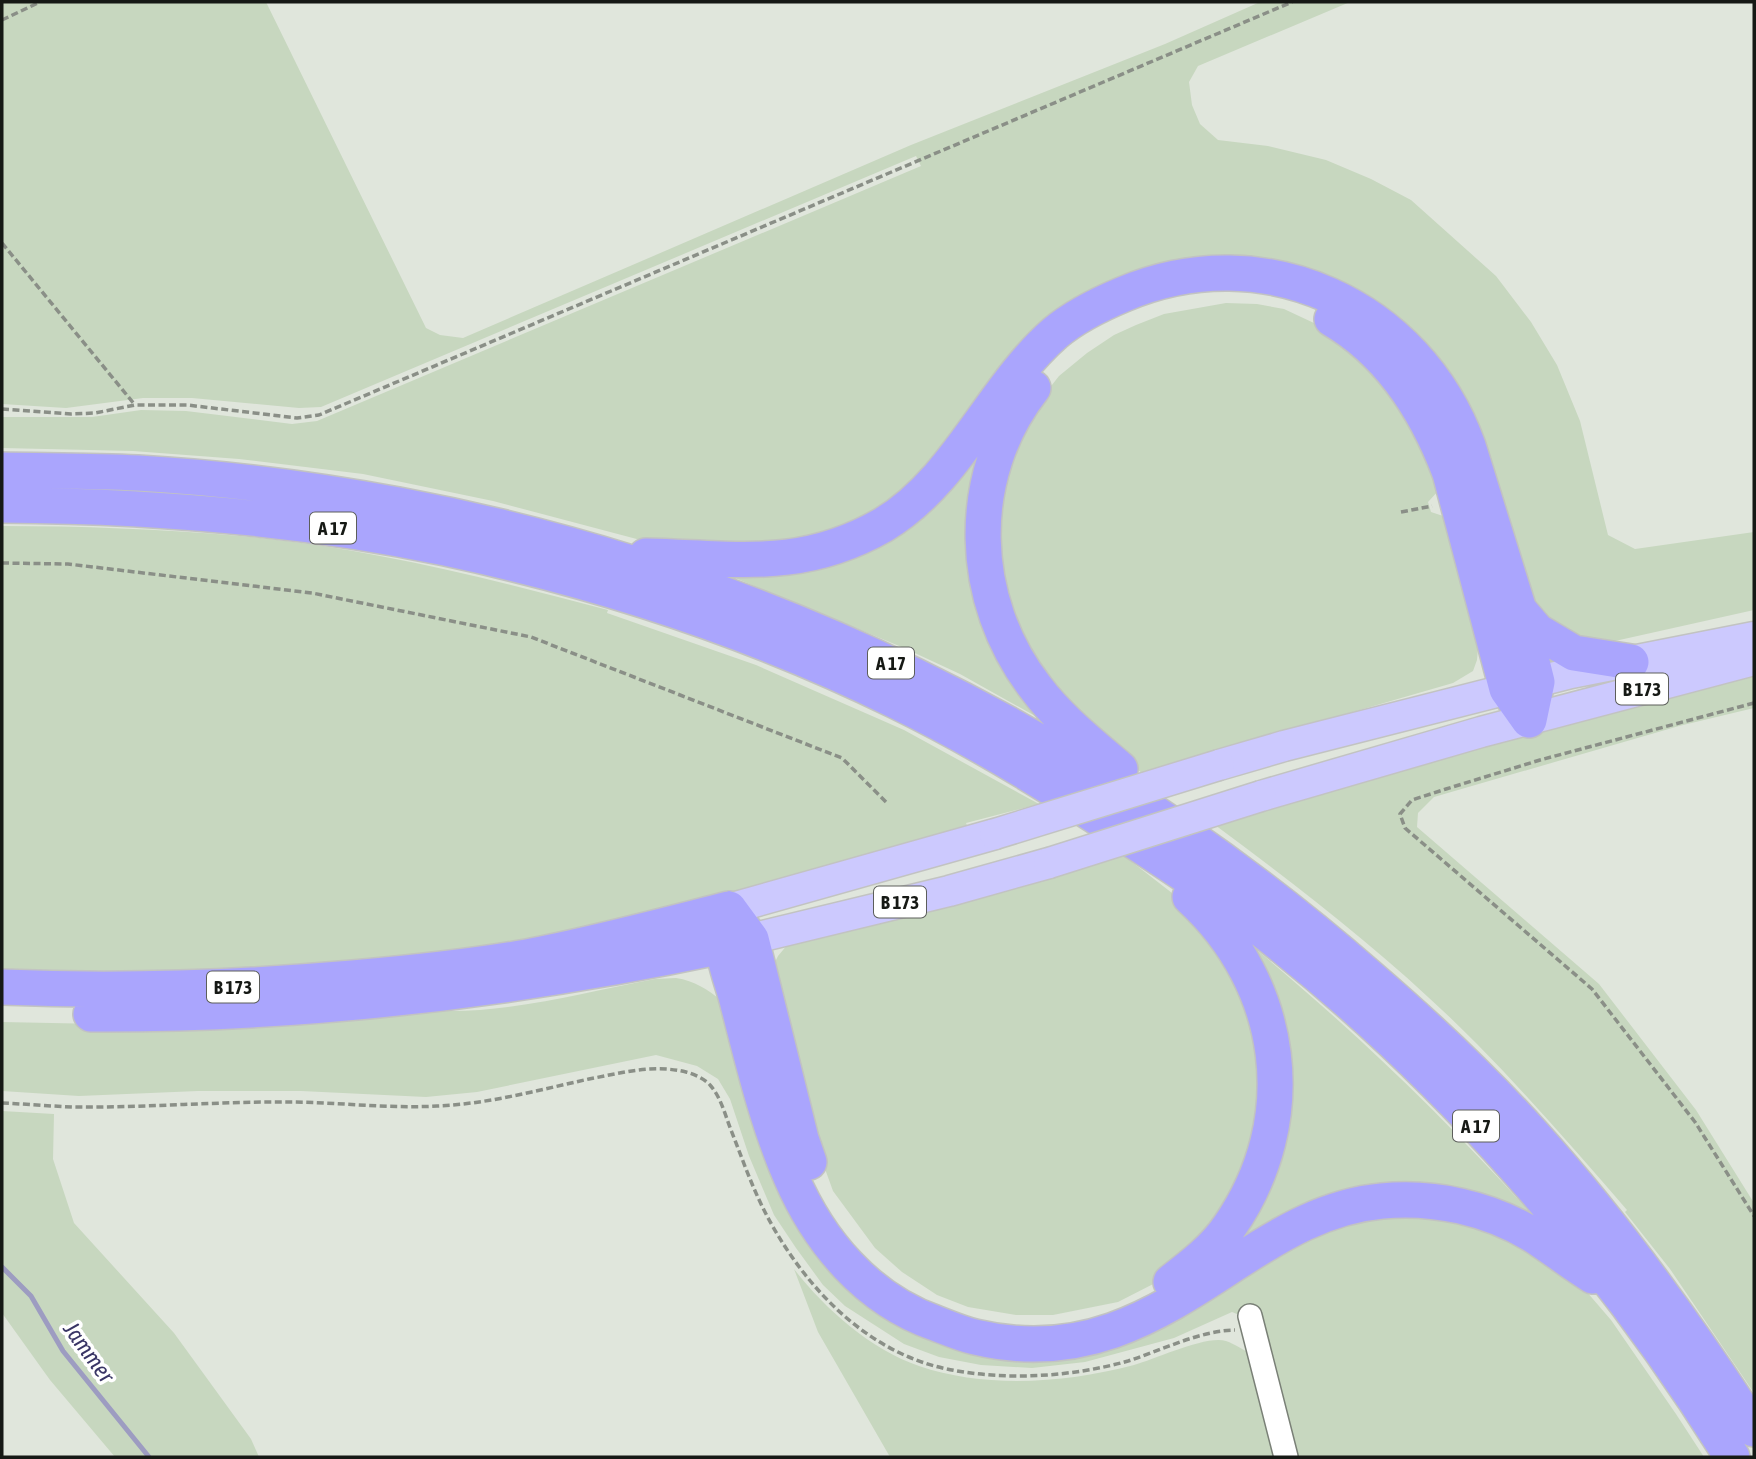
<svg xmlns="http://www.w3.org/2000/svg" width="1756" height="1459" font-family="'Asap Condensed',sans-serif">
  <rect width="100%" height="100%" fill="#e0e6dc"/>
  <path fill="#c7d7bf" d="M2,2H266L426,328L440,335L463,338L911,145L1165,44L1260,2H1350L1198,66L1189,82L1192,105L1200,124L1218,140L1268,146L1326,160L1371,179L1411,200L1496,276L1531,322L1557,365L1580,421L1608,535L1635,549L1754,532V610L1615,641L1582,644L1539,618L1363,304L1135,280L901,501L809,546L648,542L493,501L363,474L239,459L133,451L2,448V417H92L141,410L186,411L292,424L317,421L921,166L916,156L321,407L299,408L192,398H143L66,408L2,404Z
    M1226,303L1257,304L1284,309L1346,338L1412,423L1440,489L1428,502L1431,512L1449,518L1479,636L1477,660L1473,671L1453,683L1142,773L1107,747L1068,714L1003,613L995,511L1000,484L1037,404L1059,376L1087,353L1114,335L1136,325L1164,314Z
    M1008,403L974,515L1053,726L960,674L904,648L723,573L818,562Z
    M2,526C81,526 161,529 240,536C365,547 487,578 608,610L607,613L756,665L904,730L1039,804L966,823L969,830L789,879L566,936L256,976L2,975Z
    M1754,670V708L1679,726L1434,797L1418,813L1417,827L1599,984L1696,1110L1754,1203V1393L1670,1269L1625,1212L1627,1210C1578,1153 1529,1097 1477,1044C1397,963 1307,893 1215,825L1275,806Z
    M1123,855L1181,900L1215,932L1268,1070L1239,1193L1163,1279L1118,1302L1053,1315H1016L968,1307L937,1295L902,1272L875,1248L833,1191L816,1144L774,964L778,956L788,944L810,936L823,938L845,932L849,923L1061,870L1068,873Z
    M1240,936C1351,1027 1448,1120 1543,1227L1443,1194L1203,1267L1275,1154Z
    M676,978C695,981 707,989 722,1001L812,1240L1016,1352L1256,1258L1364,1212L1485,1222L1580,1284L1611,1320L1676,1414L1704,1457H1292L1244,1317L1232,1312L1174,1338L1085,1362L1032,1368L981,1365L939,1357L904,1344L845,1306L823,1285L796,1248L774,1215L749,1156L730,1099L718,1079L697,1066L656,1055L477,1092L426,1097L301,1091H198L79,1096L2,1091V1022L150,1025L424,1010C501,1016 580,993 655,979Z
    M2,1111L54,1114L53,1159L74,1223L174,1333L251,1439L259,1457H115L50,1380L2,1313Z
    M794,1269C825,1309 870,1349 919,1366C986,1389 1066,1383 1134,1365C1156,1359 1206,1335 1226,1341C1235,1344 1245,1351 1254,1356L1281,1457H890L818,1332Z"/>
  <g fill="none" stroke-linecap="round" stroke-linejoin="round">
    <path stroke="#9d9cc1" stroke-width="5" d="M2,1267L31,1296L63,1351L149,1457"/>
    <g stroke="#7a8077" stroke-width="26">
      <path id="minor" d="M1250,1316L1286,1457"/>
    </g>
    <g stroke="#c2c3c2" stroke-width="33">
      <path id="major" d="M1219,765L1284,746L1571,673L1754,637
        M1261,796L1481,732L1754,660
        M729,909L995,834
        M730,944L949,891L1049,863"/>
    </g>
    <g stroke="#c2c3c2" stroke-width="38">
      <path id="highway" d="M1332,319C1390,353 1427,412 1450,473L1507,689L1529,720
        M1033,388C964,476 968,601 1036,688C1059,719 1091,744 1120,769
        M2,470C47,471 93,471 138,473C225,478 312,489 398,505C757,572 1093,736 1368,976C1426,1026 1483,1079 1534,1136C1616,1227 1688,1327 1754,1429
        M2,505C151,506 299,517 445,548C600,581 754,631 896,701C974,739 1048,784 1120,832C1166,862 1213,892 1257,926C1445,1071 1606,1255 1732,1457
        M646,556C735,558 801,572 883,525C958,480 991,389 1055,333C1075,316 1100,304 1124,294C1263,235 1417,305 1468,446L1519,610L1537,682L1529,720
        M1519,610L1537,631L1574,653L1631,662
        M729,909C727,921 723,934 723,945C724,963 734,986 738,1004C753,1062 767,1122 791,1177C819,1242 867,1299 935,1323C948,1328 962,1334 975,1337C1080,1362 1151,1319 1234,1264C1280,1234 1326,1206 1382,1201C1434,1196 1488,1208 1533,1235C1553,1248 1572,1263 1593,1276
        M729,909L751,939L801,1139L809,1162
        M2,987C119,992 236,988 353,978C411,973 469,967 527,957C595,944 662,926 729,909
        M91,1014C304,1015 515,990 723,946
        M1171,1282C1193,1265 1214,1249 1229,1227C1304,1119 1285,984 1190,897"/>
    </g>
    <path stroke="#8a8f87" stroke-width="3.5" stroke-dasharray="7 3.5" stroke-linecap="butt" d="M2,20L40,2
      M2,243L135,405
      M2,409L71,414L95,413L135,405H187L297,418L319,415L1292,2
      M1401,512L1432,506
      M2,563L68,564L312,593L531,637L842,758L888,804
      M1754,703L1540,760L1446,789L1412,800L1400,814L1405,828L1592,989L1695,1122L1754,1216
      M2,1103C25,1104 49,1106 72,1107C140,1108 208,1102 276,1102C329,1101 383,1109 437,1106C488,1104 539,1090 589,1079C621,1073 653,1064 686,1072C694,1074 705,1079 710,1085C721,1097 725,1115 731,1130C742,1158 752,1187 766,1214C803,1285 865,1352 947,1369C1004,1381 1072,1377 1128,1361C1163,1350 1198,1331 1235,1330"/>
    <use href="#minor" stroke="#fff" stroke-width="23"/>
    <use href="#major" stroke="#ccc9fe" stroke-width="30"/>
    <use href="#highway" stroke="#aaa5fd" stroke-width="35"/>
    <g stroke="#c2c3c2" stroke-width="33" stroke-linecap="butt">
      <path id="major-bridge" d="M995,834L1219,765
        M1049,863L1261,796"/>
    </g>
    <use href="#major-bridge" stroke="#ccc9fe" stroke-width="30"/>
  </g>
  <g text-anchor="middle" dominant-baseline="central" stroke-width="7" stroke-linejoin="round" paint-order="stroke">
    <g fill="#fff" stroke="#5c5e5b" stroke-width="2">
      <rect x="310" y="512.5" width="46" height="31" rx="5"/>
      <rect x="868" y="647.5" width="46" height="31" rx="5"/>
      <rect x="1616" y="673.5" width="52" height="31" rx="5"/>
      <rect x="874" y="886.5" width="52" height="31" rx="5"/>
      <rect x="207" y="971.5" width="52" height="31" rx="5"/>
      <rect x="1453" y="1110.5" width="46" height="31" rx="5"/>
    </g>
    <g font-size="19" font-weight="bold" fill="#161915">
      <text x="333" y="528">A 17</text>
      <text x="891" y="663">A 17</text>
      <text x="1642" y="689">B 173</text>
      <text x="900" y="902">B 173</text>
      <text x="233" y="987">B 173</text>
      <text x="1476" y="1126">A 17</text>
    </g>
    <g font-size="23" font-style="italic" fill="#393565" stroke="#fff">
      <text transform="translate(89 1352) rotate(54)">Jammer</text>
    </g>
  </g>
  <rect width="1756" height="1459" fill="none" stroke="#161915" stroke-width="7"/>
</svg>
